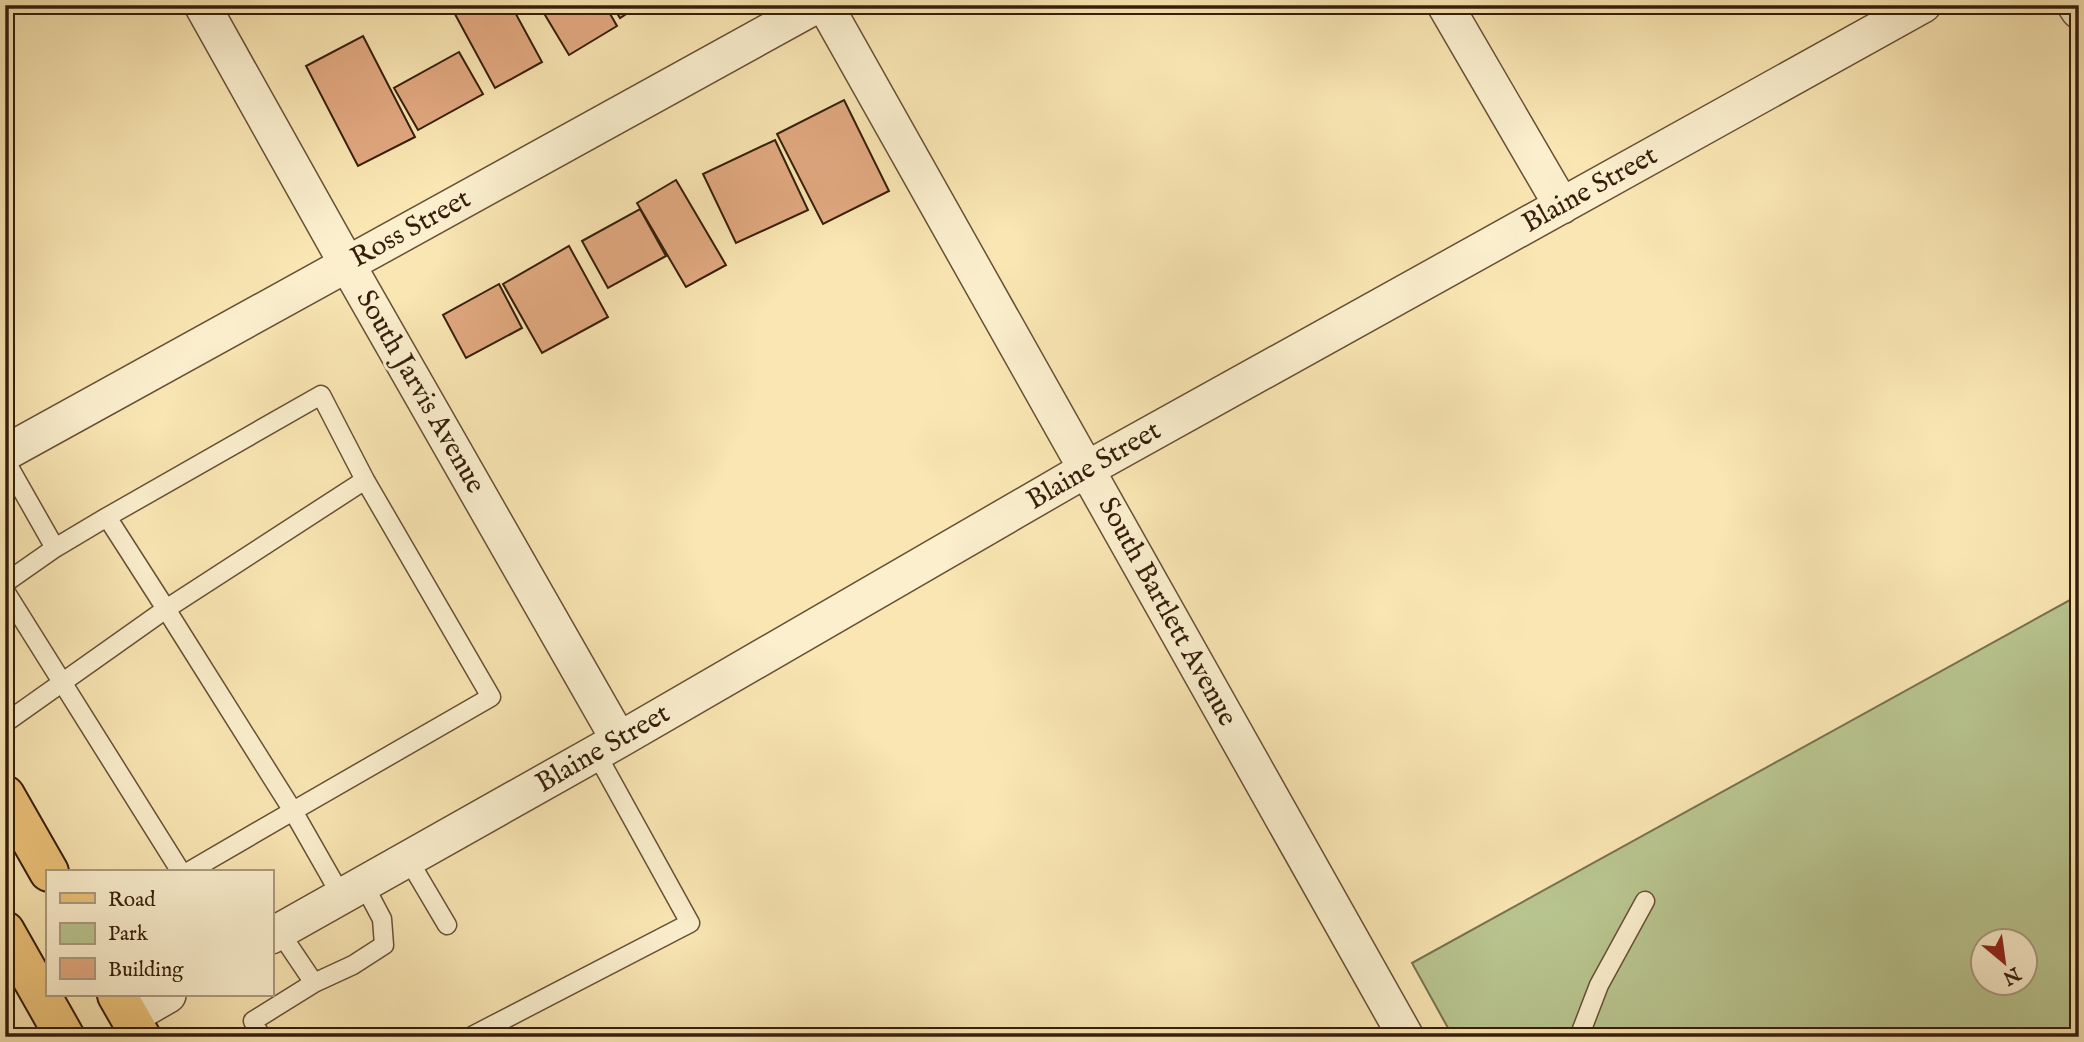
<svg xmlns="http://www.w3.org/2000/svg" width="2084" height="1042" font-family="'IM FELL English',serif">
  <rect width="100%" height="100%" fill="#f9e6b3"/>
  <filter id="stains"><feTurbulence type="fractalNoise" baseFrequency=".00286" numOctaves="4"/><feColorMatrix values="0 0 0 0 .2 0 0 0 0 .09 0 0 0 0 .02 0 0 0 .5 -.17"/></filter>
  <radialGradient id="worn" r=".72"><stop offset=".6" stop-color="#630" stop-opacity="0"/><stop offset="1" stop-color="#630" stop-opacity=".3"/></radialGradient>
  <path fill="#b9c690" stroke="#78724e" stroke-width="2" fill-rule="evenodd" d="M2079,595V1037H1453L1412,963ZM1982,940H2024V982H1982Z"/>
  <path fill="#e2a981" stroke="#361e0b" stroke-width="2" d="M450,5H511L542,62L495,88Z
    M539,5H605L617,26L569,55Z
    M612,5H640L620,18Z
    M363,36L415,137L358,166L306,66Z
    M459,52L483,94L418,130L394,88Z
    M844,100L889,191L823,224L777,134Z
    M775,140L808,210L736,243L703,174Z
    M676,180L726,265L686,287L637,203Z
    M640,209L666,256L608,288L582,241Z
    M569,246L608,317L542,353L503,284Z
    M499,284L522,328L466,358L443,315Z"/>
  <g fill="none" stroke-linecap="round" stroke-linejoin="round">
    <g stroke="#675035" stroke-width="21">
      <path id="lane" d="M5,460L55,548L5,583
        M55,548L107,517
        M5,591L181,872
        M5,723L166,609L365,480L321,395L107,517L166,609L293,811L491,697L365,480
        M408,859L447,925
        M188,872L293,811L342,897
        M279,931L314,983L353,965L384,945L382,919L364,885
        M261,1037L253,1021L314,983
        M470,1037L690,923L596,753
        M1579,1037L1599,985L1645,901"/>
    </g>
    <g stroke="#675035" stroke-width="38">
      <path id="street" d="M202,5L347,264L619,740
        M825,5L1406,1037
        M1445,5L1562,206
        M2075,5L2079,11
        M5,453L817,5
        M271,936L619,740L1087,469L1923,5
        M130,1017L168,995"/>
    </g>
    <g stroke="#361e0b" stroke-width="42">
      <path id="primary" d="M5,795L49,872
        M5,931L65,1037
        M117,995L141,1037"/>
    </g>
    <use href="#lane" stroke="#fbefce" stroke-width="18"/>
    <use href="#street" stroke="#fbefce" stroke-width="35"/>
    <use href="#primary" stroke="#ecc37a" stroke-width="38"/>
  </g>
  <g text-anchor="middle" dominant-baseline="central" stroke-width="6" stroke-linejoin="round" paint-order="stroke">
    <g font-size="28" fill="#361e0b" stroke="#fbefce">
      <text transform="translate(1590 190) rotate(-29)">Blaine Street</text>
      <text transform="translate(411 229) rotate(-29)">Ross Street</text>
      <text transform="translate(420 392) rotate(60)">South Jarvis Avenue</text>
      <text transform="translate(1094 466) rotate(-30)">Blaine Street</text>
      <text transform="translate(1167 612) rotate(61)">South Bartlett Avenue</text>
      <text transform="translate(603 749) rotate(-30)">Blaine Street</text>
    </g>
  </g>
  <rect width="2084" height="1042" fill="none" stroke="#f9e6b3" stroke-width="28"/>
  <rect x="7" y="7" width="2070" height="1028" fill="none" stroke="#361e0b" stroke-width="3.5"/>
  <rect x="14" y="14" width="2056" height="1014" fill="none" stroke="#361e0b" stroke-width="2"/>
  <rect x="46" y="870" width="228" height="126" fill="#fbefce" stroke="#ac9b80" stroke-width="2"/>
  <rect x="60" y="893" width="35" height="10" fill="#ecc37a" stroke="#ac9b80" stroke-width="2"/>
  <text x="108" y="906" font-size="21" fill="#361e0b">Road</text>
  <rect x="60" y="923" width="35" height="21" fill="#b9c690" stroke="#ac9b80" stroke-width="2"/>
  <text x="108" y="940" font-size="21" fill="#361e0b">Park</text>
  <rect x="60" y="958" width="35" height="21" fill="#e2a981" stroke="#ac9b80" stroke-width="2"/>
  <text x="108" y="976" font-size="21" fill="#361e0b">Building</text>
  <g transform="translate(2004 962) rotate(151)"><circle r="33" fill="#fbefce" stroke="#ac9b80" stroke-width="2"/>
  <path d="M0-5L12 26L0 18L-12 26Z" fill="#8f2418"/>
  <text y="-10" font-size="19" font-weight="bold" text-anchor="middle" fill="#361e0b">N</text>
  </g>
  <rect width="100%" height="100%" filter="url(#stains)"/>
  <rect width="100%" height="100%" fill="url(#worn)"/>
</svg>
